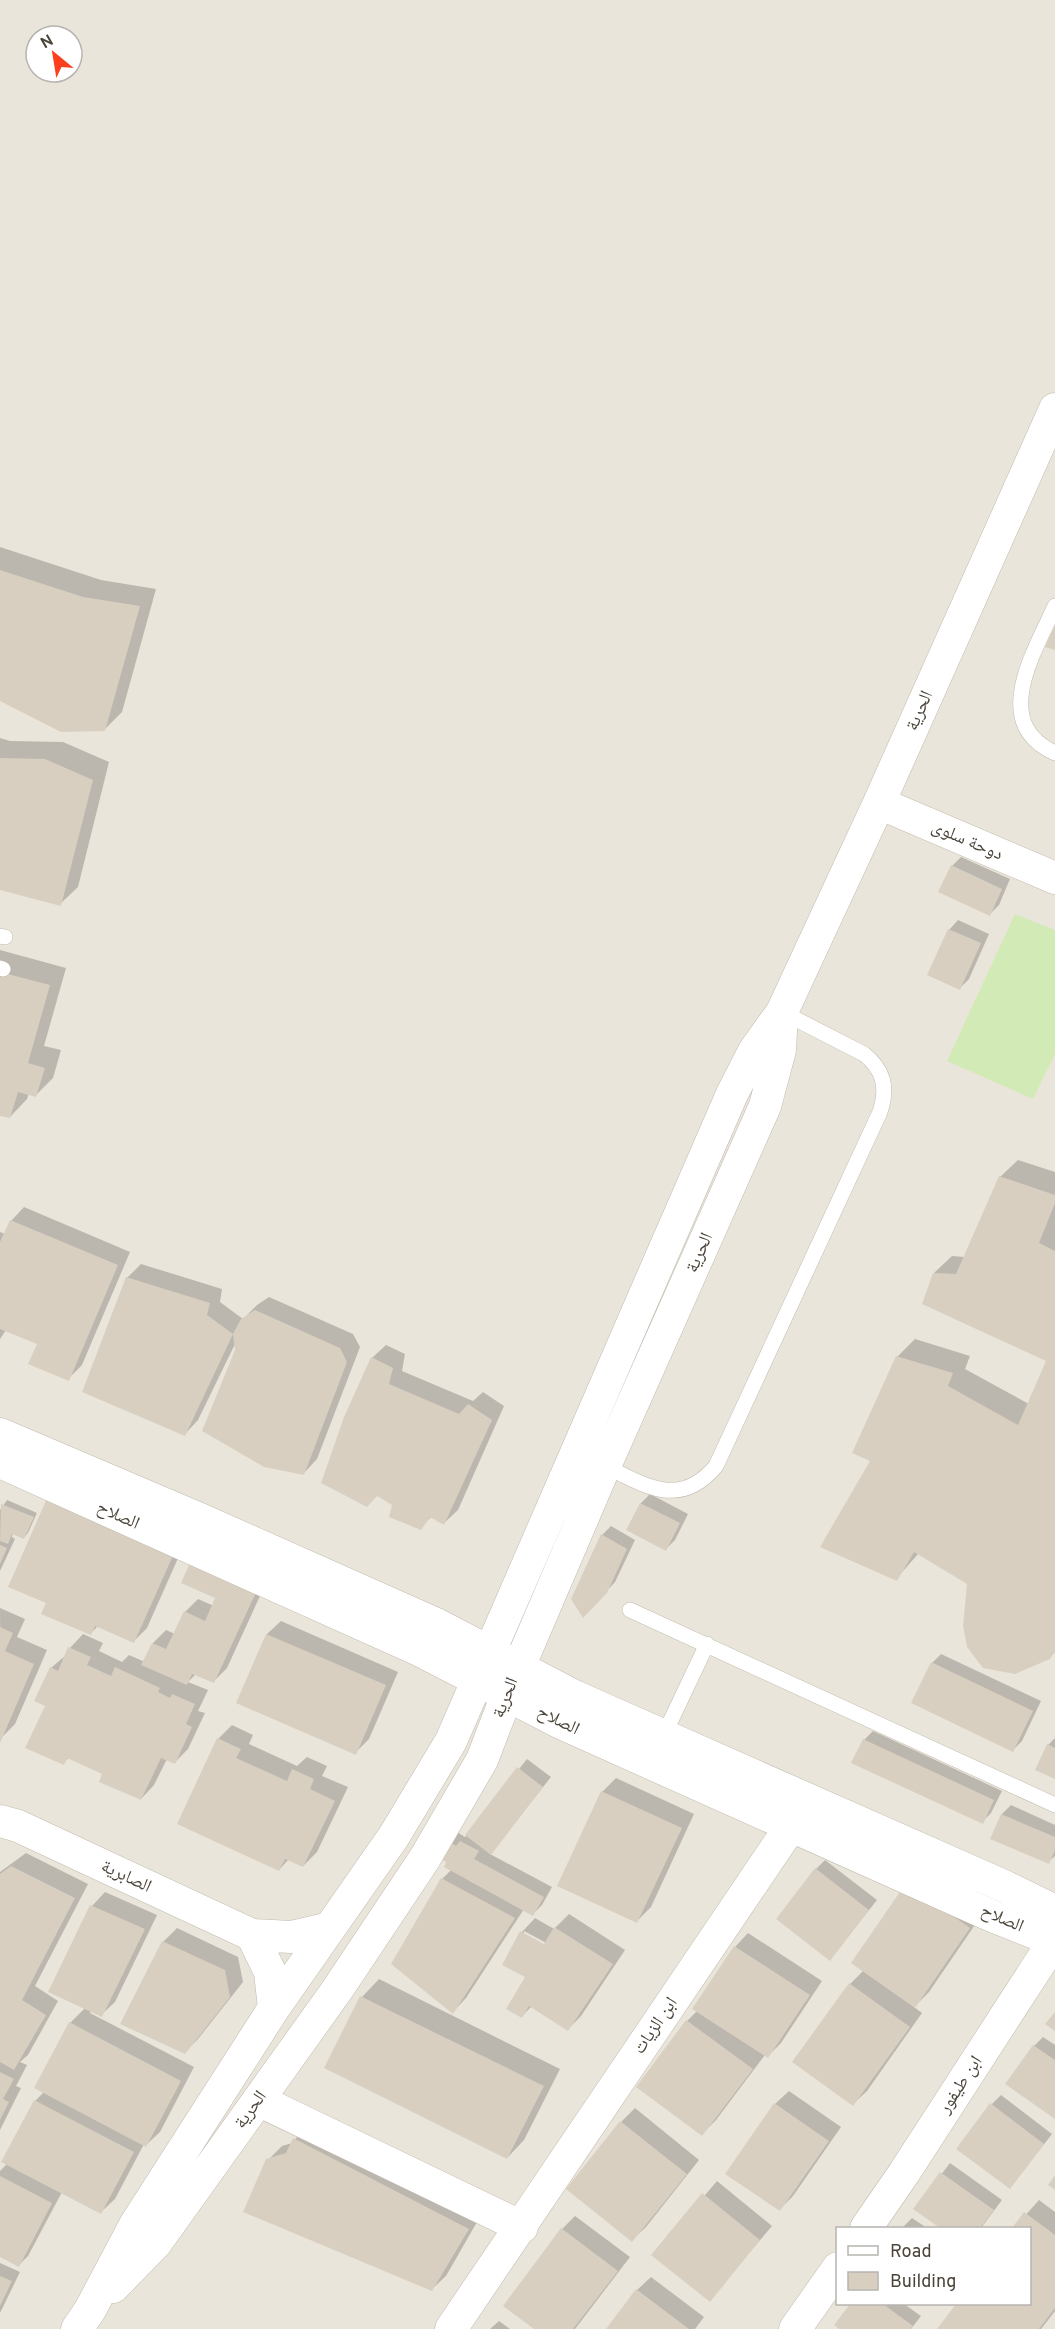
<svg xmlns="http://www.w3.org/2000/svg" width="1055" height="2329" font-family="Overpass,'Noto Naskh Arabic',sans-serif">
  <rect width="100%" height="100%" fill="#f6f3ec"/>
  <path fill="#eae5da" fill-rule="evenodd" d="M0,0H1055V2329H0ZM36,36H72V72H36ZM838,2228H1030V2304H838Z"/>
  <path fill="#d2eab5" d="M1015,914L1055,930V1054L1033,1099L947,1061Z"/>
  <path fill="#0003" fill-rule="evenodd" d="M0,547L101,580L156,589L122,712L104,730L0,699Z
    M0,738L10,741L63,742L109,762L78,887L60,904L0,889Z
    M961,857L1010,879L999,905L990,914L952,866Z
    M958,920L989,934L969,979L960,988L949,930Z
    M0,950L66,968L44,1046L61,1050L53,1078L36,1095L29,1093L27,1099L10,1117L0,1114Z
    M1018,1160L1055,1172V1652L1049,1658L969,1584L919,1553L896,1579L872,1461L897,1357L915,1339L970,1356L965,1369L1029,1404L1048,1360L934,1273L952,1256L965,1257L1000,1177Z
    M24,1207L130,1252L82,1365L68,1379L39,1343L6,1330L0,1339V1232L5,1234L11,1221Z
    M141,1264L222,1289L220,1302L243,1319L257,1305L269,1297L353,1334L360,1347L317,1459L304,1473L237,1350L236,1342L198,1420L185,1434L127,1278Z
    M386,1345L405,1354L402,1371L473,1401L483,1392L504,1406L458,1510L444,1523L432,1516L420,1528L394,1504L372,1358Z
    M650,1494L688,1514L675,1540L666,1549L628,1529L641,1503Z
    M7,1500L37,1513L28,1533L24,1538L13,1533L12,1537L15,1539L0,1571V1510Z
    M611,1526L635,1540L615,1582L592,1607L602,1535Z
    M187,1538L147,1628L133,1642L98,1626L90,1634L43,1614Z
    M271,1572L227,1668L214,1681L196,1674L188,1682L208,1690L198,1711L205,1713L188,1749L175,1762L167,1759L154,1785L141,1799L104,1774L69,1757L63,1764L47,1705L51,1668L66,1655L70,1648L83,1634L103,1643L99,1651L122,1662L129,1655L145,1662L153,1643L166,1630L175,1634L185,1612L198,1599L214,1606Z
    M0,1608L25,1619L17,1637L47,1650L15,1724L1,1738Z
    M281,1621L398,1672L369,1739L355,1753L238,1702L267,1634Z
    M941,1654L1041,1701L1022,1741L1013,1750L932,1663Z
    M232,1725L253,1735L249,1744L297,1766L307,1757L327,1766L322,1776L348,1787L317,1852L303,1866L289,1859L279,1870L218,1739Z
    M873,1731L1002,1791L991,1813L982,1822L864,1740Z
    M1055,1738V1777L1048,1745Z
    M527,1759L551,1777L490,1854L552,1887L542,1905L533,1914L524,1909L466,1998L453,2012L442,1879L452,1869L448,1861L439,1856L457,1832L465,1837L467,1835Z
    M616,1778L694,1814L651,1907L637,1921L602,1792Z
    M1011,1805L1055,1825V1856L1048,1862L992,1838L1002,1814Z
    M26,1853L88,1884L35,1986L58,2001L28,2055L20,2062L27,2065L16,2086L21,2088L0,2130V1872Z
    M825,1860L877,1900L830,1959L816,1869Z
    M907,1884L983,1913L929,1992L914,2007L922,2013L867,2091L853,2104L850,1984L864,1970Z
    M105,1892L157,1915L115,2002L101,2015L91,2010L90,2013L194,2067L160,2132L146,2145L144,2144L115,2199L101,2212L62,2192L28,2256L19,2265L0,2255V2171L8,2163L3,2161L35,2101L44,2092L70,2023L85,2008L92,1906Z
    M569,1914L625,1950L581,2016L568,2029L532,2006L522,2016L527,1976L522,1932L535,1918L554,1929ZM524,1931L552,1946L550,1949L524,1935Z
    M177,1928L238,1957L243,1982L198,2039L185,2052L163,1942Z
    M748,1933L822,1981L781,2043L768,2056L765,2055L716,2120L702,2134L638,2087L687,2021L697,2011L735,1947Z
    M379,1979L560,2069L524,2140L507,2158L326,2067L362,1997Z
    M1043,2037L1055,2045V2117L1034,2046Z
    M789,2091L841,2127L793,2196L780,2209L775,2104Z
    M1001,2095L1052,2134L1010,2188L992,2104Z
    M635,2108L699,2160L646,2227L632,2240L568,2189L621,2122Z
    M307,2125L481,2215L446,2276L432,2289L268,2160L282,2146L292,2143Z
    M950,2163L1002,2200L981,2228H942L915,2209Z
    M717,2181L772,2226L709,2300L654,2255Z
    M1039,2200L1055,2212V2311L1041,2329H939L958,2304H1030V2228H1014Z
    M575,2216L630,2257L575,2329H537L562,2229Z
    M912,2218L927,2228H902Z
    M0,2263L20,2272L0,2313Z
    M651,2277L704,2317L695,2329H608L637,2290Z
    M852,2304H904L921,2316L911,2329H842L836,2325Z
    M499,2321L510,2329H490Z"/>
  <path fill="#d8cfc1" d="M0,570L83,597L140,606L105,731L61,732L0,701Z
    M1055,625V650L1045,647Z
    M0,758L45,759L93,780L61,906L0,890Z
    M951,865L1002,889L990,916L938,892Z
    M948,929L981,943L960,990L927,975Z
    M0,972L50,985L28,1063L45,1068L36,1097L18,1092L10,1118L0,1116Z
    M999,1176L1055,1195V1203L1039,1243L1055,1251V1651L1050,1659L1015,1674L983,1668L967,1647L963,1626L967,1584L914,1552L897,1581L820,1547L870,1461L852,1453L896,1356L953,1373L948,1386L1018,1425L1046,1361L922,1304L933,1273L956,1274Z
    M10,1220L118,1265L69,1381L28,1364L37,1344L0,1329V1242Z
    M126,1277L210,1303L207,1315L233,1334L241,1319L255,1310L340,1348L347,1362L304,1475L264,1467L202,1431L235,1350L233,1334L185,1436L82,1392Z
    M371,1357L393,1368L389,1384L459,1414L468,1404L492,1420L444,1525L430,1517L421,1530L389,1517L392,1505L377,1496L367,1507L321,1483L344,1417Z
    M48,1496L175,1551L134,1643L95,1626L91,1635L41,1614L46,1603L8,1587Z
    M640,1503L680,1523L666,1551L626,1530Z
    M1,1504L34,1517L24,1539L12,1534L8,1544L0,1541Z
    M601,1534L627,1549L607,1593L583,1618L571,1599Z
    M0,1545L7,1548L0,1564Z
    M193,1556L259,1586L214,1683L192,1674L187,1685L141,1665L152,1643L166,1649L184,1611L205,1621L215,1598L181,1583Z
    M0,1627L13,1633L5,1651L34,1664L0,1743Z
    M266,1634L386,1685L356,1755L236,1703Z
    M68,1647L91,1657L87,1665L111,1676L115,1667L160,1688L158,1692L170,1698L172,1694L195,1704L186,1724L192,1727L175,1764L161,1758L141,1800L99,1782L102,1774L67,1758L64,1765L25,1748L45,1706L34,1701L50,1667L58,1671Z
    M931,1662L1033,1711L1013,1752L911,1703Z
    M217,1738L241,1749L236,1758L287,1781L292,1769L314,1779L310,1789L335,1801L303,1867L285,1859L279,1871L177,1824Z
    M863,1739L994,1800L983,1824L851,1763Z
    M1047,1744L1055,1748V1779L1035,1770Z
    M517,1767L543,1787L491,1855L465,1835Z
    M601,1791L682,1828L637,1923L557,1886Z
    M1001,1814L1055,1837V1850L1049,1864L990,1839Z
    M447,1840L456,1846L460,1841L479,1851L474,1859L544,1897L533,1916L444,1867L446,1862L437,1857Z
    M11,1866L75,1898L22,2000L46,2015L14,2070L0,2062V1874Z
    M815,1868L869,1910L830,1961L776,1919Z
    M441,1878L515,1918L453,2014L391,1964Z
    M906,1883L970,1928L915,2008L851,1963Z
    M90,1905L145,1929L102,2017L48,1992Z
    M554,1927L613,1964L568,2031L529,2006L522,2018L506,2009L525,1977L502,1965L520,1931L544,1944Z
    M162,1941L225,1970L230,1997L185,2054L120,2024Z
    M734,1946L810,1995L768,2058L692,2009Z
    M849,1983L910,2027L853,2106L792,2062Z
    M360,1996L544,2086L507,2159L324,2068Z
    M1055,2012V2031L1045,2024Z
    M686,2020L753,2069L702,2136L636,2087Z
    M69,2022L181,2081L146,2147L34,2088Z
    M1033,2045L1055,2060V2119L1005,2084Z
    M0,2072L14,2079L3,2099L9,2102L0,2120Z
    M34,2100L134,2152L101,2214L1,2162Z
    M774,2103L829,2141L780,2211L725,2174Z
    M990,2103L1044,2144L1010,2189L956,2149Z
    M620,2121L687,2174L632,2242L566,2189Z
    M293,2138L469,2229L432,2291L243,2212L266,2159L286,2153Z
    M940,2172L994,2210L980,2228H940L913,2209Z
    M1055,2175V2190L1048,2185Z
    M0,2176L52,2203L19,2267L0,2257Z
    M702,2193L760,2240L710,2302L651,2255Z
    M1024,2212L1055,2235V2308L1039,2329H937L956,2304H1030V2228H1012Z
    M561,2228L618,2271L573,2329H534L503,2306Z
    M0,2276L12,2281L0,2306Z
    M636,2289L689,2329H606Z
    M850,2304H883L913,2326L910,2329H839L834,2325Z"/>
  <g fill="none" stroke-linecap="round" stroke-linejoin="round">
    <g stroke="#c2bbae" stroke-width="16">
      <path id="service" d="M1055,606C1035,651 989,723 1055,753
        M0,936L5,937
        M0,968L3,969
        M605,1466C646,1486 680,1509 716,1466L880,1112C888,1088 884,1070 864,1054L782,1012
        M630,1610L1055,1805
        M664,1735L707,1644"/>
    </g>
    <g stroke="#c2bbae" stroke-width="33">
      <path id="minor" d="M879,803L1055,878
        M0,1434L202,1520L434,1623L574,1696L1006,1887L1055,1911
        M0,1462L421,1651L563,1724L992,1916L1055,1941
        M0,1821L18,1826L252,1935L291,1937L330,1928
        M252,1935L270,1972L274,2008
        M258,2100L522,2227
        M866,2228L904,2173L1054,1941
        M113,2287L156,2243L337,1990L425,1858L482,1760L507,1695L605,1466L765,1106L780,1050L782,1012
        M77,2329L90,2310L135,2225L274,2008L394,1836L451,1741L732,1094L754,1051L782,1012L879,803L1055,409
        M451,2329L791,1826
        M795,2329L838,2268"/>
    </g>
    <use href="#service" stroke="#fff" stroke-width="15"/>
    <use href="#minor" stroke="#fff" stroke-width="32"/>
  </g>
  <g text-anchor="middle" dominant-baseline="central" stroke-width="4.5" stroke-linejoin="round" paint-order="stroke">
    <g font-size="18" fill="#4b4439" stroke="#fff">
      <text transform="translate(920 711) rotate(-66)">الحرية</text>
      <text transform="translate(967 841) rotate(23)">دوحة سلوى</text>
      <text transform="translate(700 1253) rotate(-66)">الحرية</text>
      <text transform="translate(118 1516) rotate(24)">الصلاح</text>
      <text transform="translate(506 1698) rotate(-68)">الحرية</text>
      <text transform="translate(558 1721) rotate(26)">الصلاح</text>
      <text transform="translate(126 1877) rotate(25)">الصابرية</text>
      <text transform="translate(1002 1919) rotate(23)">الصلاح</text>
      <text transform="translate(656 2026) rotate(-56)">ابن الزيات</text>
      <text transform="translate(961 2085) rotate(-57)">ابن طيفور</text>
      <text transform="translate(251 2110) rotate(-54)">الحرية</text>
    </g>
  </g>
  <rect x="836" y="2227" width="195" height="78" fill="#ffffff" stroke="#b7b4b0" stroke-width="1.5"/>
  <rect x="848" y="2246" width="30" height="9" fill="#ffffff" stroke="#b7b4b0" stroke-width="1.5"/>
  <text x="890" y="2257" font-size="18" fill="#4b4439">Road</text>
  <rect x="848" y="2272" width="30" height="18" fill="#d8cfc1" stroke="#b7b4b0" stroke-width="1.5"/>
  <text x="890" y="2287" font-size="18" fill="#4b4439">Building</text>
  <g transform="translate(54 54) rotate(330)"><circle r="28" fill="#ffffff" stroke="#b7b4b0" stroke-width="1.5"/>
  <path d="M0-4.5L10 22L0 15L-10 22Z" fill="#fc3f1d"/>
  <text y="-9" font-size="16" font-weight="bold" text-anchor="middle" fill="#4b4439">N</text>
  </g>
</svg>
